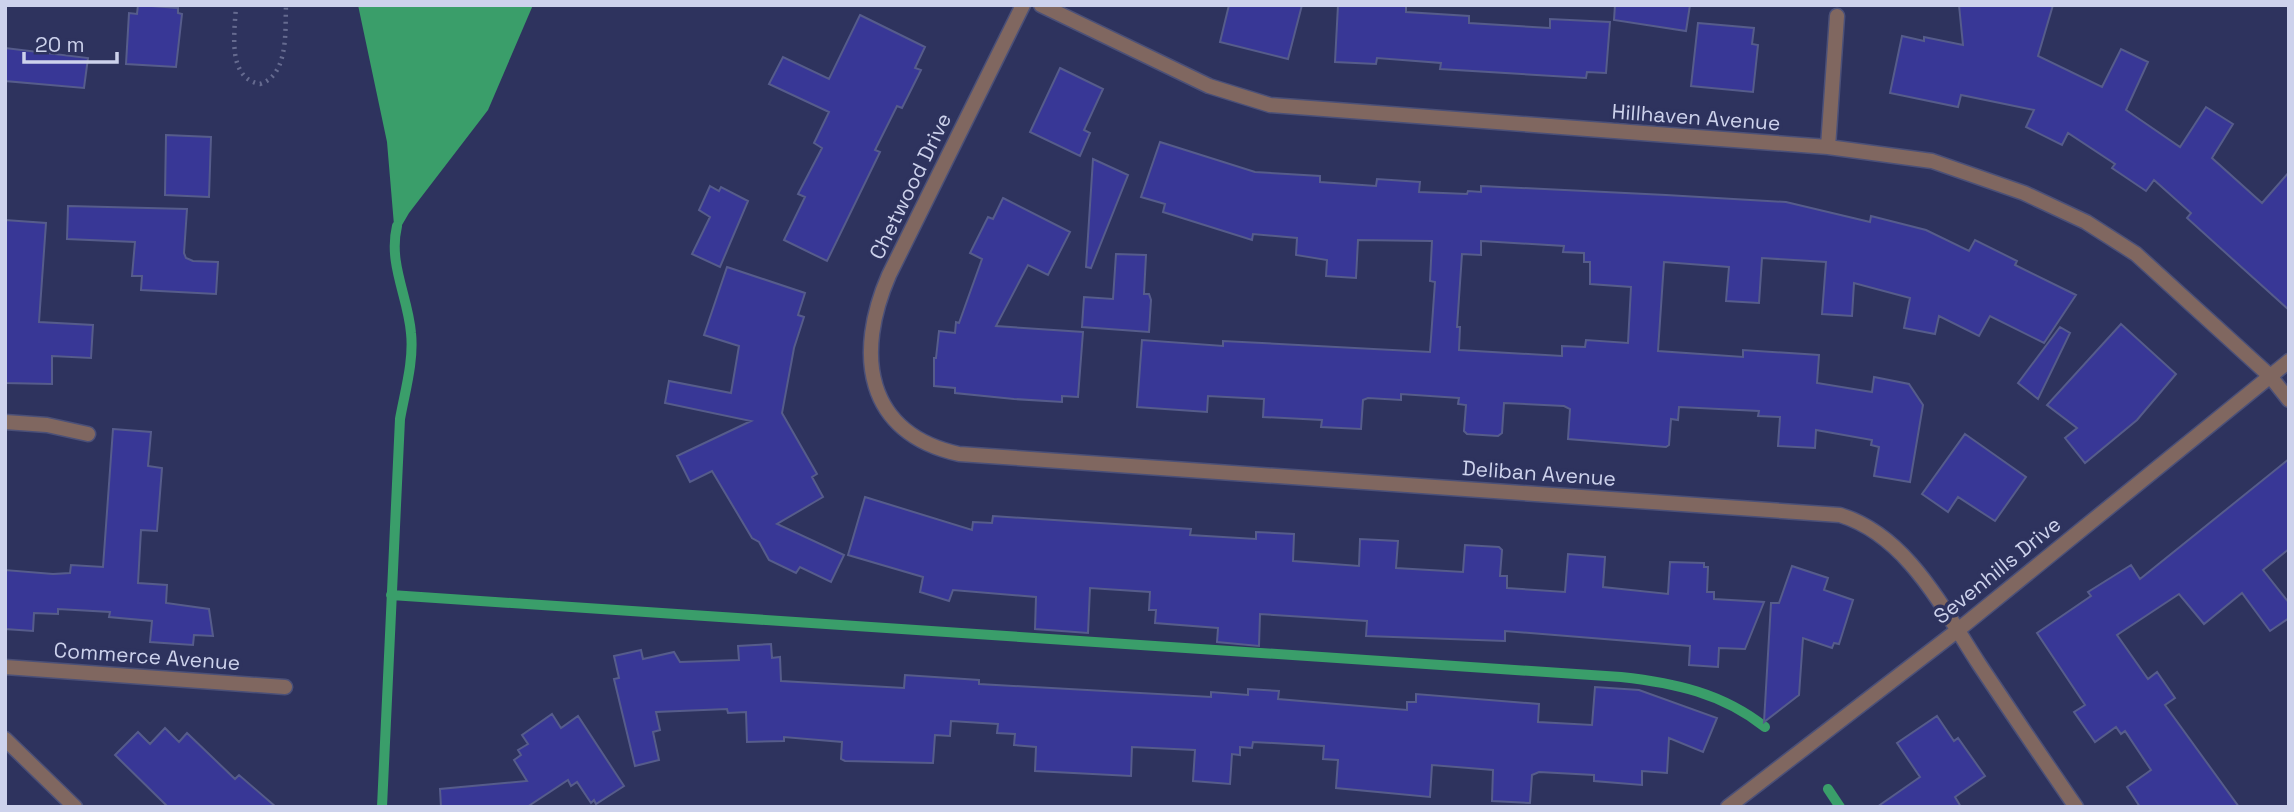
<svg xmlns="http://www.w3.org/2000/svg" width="2294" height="812" font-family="'Space Grotesk',sans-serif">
  <rect width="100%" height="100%" fill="#2e335e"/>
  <path fill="#3a9e6a" d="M358,5H533L488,110L409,213L395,237L387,142Z"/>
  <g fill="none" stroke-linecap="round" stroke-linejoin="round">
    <path stroke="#3a9e6a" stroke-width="10" d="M391,595L1621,677C1675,683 1722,693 1765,727
      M1828,789L1840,807
      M382,807L400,419C405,391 414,361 411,333C408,296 388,264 397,226"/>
  </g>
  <path fill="#383796" stroke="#565c8b" stroke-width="2" fill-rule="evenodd" d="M138,5L178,8V13L182,14L176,67L126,64L129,13L137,14Z
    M1229,5H1302L1288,59L1220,42Z
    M1338,5H1406V12L1469,16V23L1550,28V19L1610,22L1606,73L1587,72L1586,78L1440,69L1441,63L1377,58L1376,64L1335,62Z
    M1615,5H1690L1686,31L1614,20Z
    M1959,5H2053L2038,56L2102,87L2121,49L2148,62L2126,110L2180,147L2206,107L2233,124L2212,158L2262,203L2289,172V310L2187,218L2191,213L2154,180L2146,191L2112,168L2115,164L2068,133L2062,145L2026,127L2034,110L1961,95L1958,107L1890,93L1902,36L1924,41V37L1963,45Z
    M860,15L925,47L915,68L921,70L902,108L897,106L875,150L880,152L827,261L784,240L805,197L798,194L822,148L814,143L829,112L769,84L783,57L829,79Z
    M1698,23L1754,28L1752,44L1758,45L1753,92L1691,86Z
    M5,48L88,58L84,88L5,81Z
    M1060,68L1103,89L1084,130L1090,133L1080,156L1030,132Z
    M166,135L211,137L209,197L165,195Z
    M1160,142L1255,172L1320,176V182L1376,186L1377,179L1420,182L1419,192L1467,194L1468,191L1481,192V186L1666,195L1786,202L1870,222L1871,216L1926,230L1969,251L1975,240L2017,261L2015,265L2076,295L2044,343L1990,316L1979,336L1939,316L1935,334L1904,328L1910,298L1854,283L1852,316L1822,314L1826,262L1762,258L1759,303L1726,301L1729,267L1664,262L1658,351L1743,357V350L1819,355L1817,383L1872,392L1874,377L1909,384L1923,405L1910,482L1874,476L1879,447L1871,445L1872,440L1816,430L1815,448L1778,446L1780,417L1758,416L1759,411L1679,407L1678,420L1671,419L1669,445L1666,447L1568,439L1570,409L1564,406L1504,403L1502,433L1498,436L1467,434L1464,431L1466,405L1458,404L1459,398L1401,394V400L1368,398L1363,400L1361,429L1321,427L1322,420L1263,417L1264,399L1208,396L1207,412L1137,407L1142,340L1223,346V341L1430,352L1435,282L1430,281L1432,241L1358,240L1356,278L1326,276L1327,260L1296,255L1297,238L1253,234L1252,240L1163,212L1165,204L1141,197ZM1481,241L1564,246L1563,252L1584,253V262H1590V284L1631,287L1628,343L1586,340L1585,347L1562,346V356L1459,350L1460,327H1457L1462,254L1481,255Z
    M1093,159L1128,175L1091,268L1086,267Z
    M710,186L719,191L721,187L748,201L720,267L692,254L710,217L699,210Z
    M1003,198L1070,232L1048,275L1028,265L996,326L1083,332L1078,397L1062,396V402L1014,399L955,393V388L934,386V358H936L939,331L955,333L956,322L959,323L982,259L970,253L988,217L993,219Z
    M68,206L187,209L184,253L186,258L193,261L218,262L216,294L141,290L142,276H132L135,242L67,239Z
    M5,220L46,223L39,322L93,325L91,358L52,356V384L5,383Z
    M1116,254L1146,255L1144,294H1149L1151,300L1149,332L1082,327L1084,297L1113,299Z
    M727,267L805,293L798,315L804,317L794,348L782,413L817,474L812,477L823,497L777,524L844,555L831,582L800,567L796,573L769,560L759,542L752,538L712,471L690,482L677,456L751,421L665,403L669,381L731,393L739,346L704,335Z
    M2121,324L2176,374L2137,420L2085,463L2065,438L2077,428L2047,405Z
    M2060,327L2070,333L2038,399L2018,383Z
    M113,429L151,432L148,466L162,468L157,531L141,530L138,583L167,585L166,603L209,609L213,636L194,635L193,645L150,642L152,621L109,617L110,612L58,609V614L34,613L33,631L5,629V570L53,574L70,573L71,565L103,567Z
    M1965,434L2026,477L1995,521L1958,497L1948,512L1922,494Z
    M2289,459V549L2263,570L2289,603V618L2270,631L2242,593L2204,624L2179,594L2117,635L2148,679L2157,672L2175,698L2165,705L2239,807H2140L2127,787L2151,770L2125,731L2121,734L2116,727L2095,742L2074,712L2085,705L2037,633L2091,596L2088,592L2131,565L2140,579Z
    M865,497L972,530L973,522L992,523L993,516L1191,529L1190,535L1256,539V532L1294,534L1293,561L1359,566L1360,539L1398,541L1396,568L1463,572L1465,545L1499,547L1502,550L1500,576H1507V588L1565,592L1568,554L1605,557L1603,587L1668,594L1670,562L1704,563V567H1708L1707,592H1714V599L1764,602L1745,649L1719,648L1718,667L1689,665L1690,646L1505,631V641L1366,636L1367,621L1260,614L1259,646L1217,642L1218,628L1155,623L1156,610H1149L1150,592L1090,588L1088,633L1035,629L1036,597L953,590L949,601L920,592L923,577L848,555Z
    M1792,566L1828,578L1824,590L1853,600L1839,644L1834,643L1832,648L1803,638L1799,695L1764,722L1771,603H1779Z
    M771,644L772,658L780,657L781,681L904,688L905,675L979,680V684L1211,697V692L1248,695V689L1279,691L1278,699L1407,710V702H1416V694L1539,704L1538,722L1592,725L1595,687L1639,690L1717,718L1703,752L1669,738L1667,773L1642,771V785L1594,781V775L1539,772L1532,775L1530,803L1492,801L1493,770L1432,765L1430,797L1336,788L1338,760L1323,759L1324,746L1273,743L1253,742L1252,748L1240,747V755L1232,754L1230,784L1193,781L1195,750L1132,747L1131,776L1035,771L1036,747L1014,745L1015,734L997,733L998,724L951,721L950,736L935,735L933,763L845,761L841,759L842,742L784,737V741L747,742L746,712L728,713L727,709L656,712L660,730L653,732L659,760L635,766L614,679L619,678L614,656L641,650L643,659L674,652L680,662L739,660L738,646Z
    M552,714L561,728L578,716L624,786L596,804L594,800L591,803L577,782L571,786L568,780L527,807H441L440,789L527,781L514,760L521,755L518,750L528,744L522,735Z
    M1937,716L1954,741L1958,738L1985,776L1955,797L1961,807H1877L1920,777L1897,743Z
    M165,728L179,742L187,733L235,779L239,775L276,807H168L115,755L138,732L150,744Z"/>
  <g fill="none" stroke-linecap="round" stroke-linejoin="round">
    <g stroke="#4b5078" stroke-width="17">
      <path id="lane" d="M5,422L47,425L88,434"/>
    </g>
    <g stroke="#4b5078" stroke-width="17">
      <path id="street" d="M1023,5L889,275C855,353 864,433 959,454L1840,515C1908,536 1943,609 1979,664C2011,712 2043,759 2076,807
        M1041,5L1209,86L1270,105L1828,147L1932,161L2024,193L2086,222L2136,254L2270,376L2289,400
        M1828,147L1837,16
        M5,667L285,687
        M5,739L75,807
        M1728,807L1958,630L2289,361"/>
    </g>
    <path stroke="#666b90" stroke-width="4.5" stroke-dasharray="2 5" stroke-linecap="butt" d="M236,5C235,31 226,78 260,84C289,75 285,30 286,5"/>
    <use href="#lane" stroke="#806760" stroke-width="14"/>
    <use href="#street" stroke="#806760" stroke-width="14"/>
  </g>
  <g text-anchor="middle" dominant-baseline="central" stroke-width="7" stroke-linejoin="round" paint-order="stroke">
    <g font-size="21" fill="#cdd2ec" stroke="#2e335e">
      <text transform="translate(1696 117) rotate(4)">Hillhaven Avenue</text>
      <text transform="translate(910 186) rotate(-64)">Chetwood Drive</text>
      <text transform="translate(1539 473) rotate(4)">Deliban Avenue</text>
      <text transform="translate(1997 570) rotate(-39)">Sevenhills Drive</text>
      <text transform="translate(147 656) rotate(4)">Commerce Avenue</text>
    </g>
  </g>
  <rect width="2294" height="812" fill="none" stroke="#cdd2ec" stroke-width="14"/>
  <path d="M24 52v10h93v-10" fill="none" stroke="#cdd2ec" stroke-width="3.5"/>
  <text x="35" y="52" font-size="21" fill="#cdd2ec" stroke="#2e335e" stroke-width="5" paint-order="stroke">20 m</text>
</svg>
